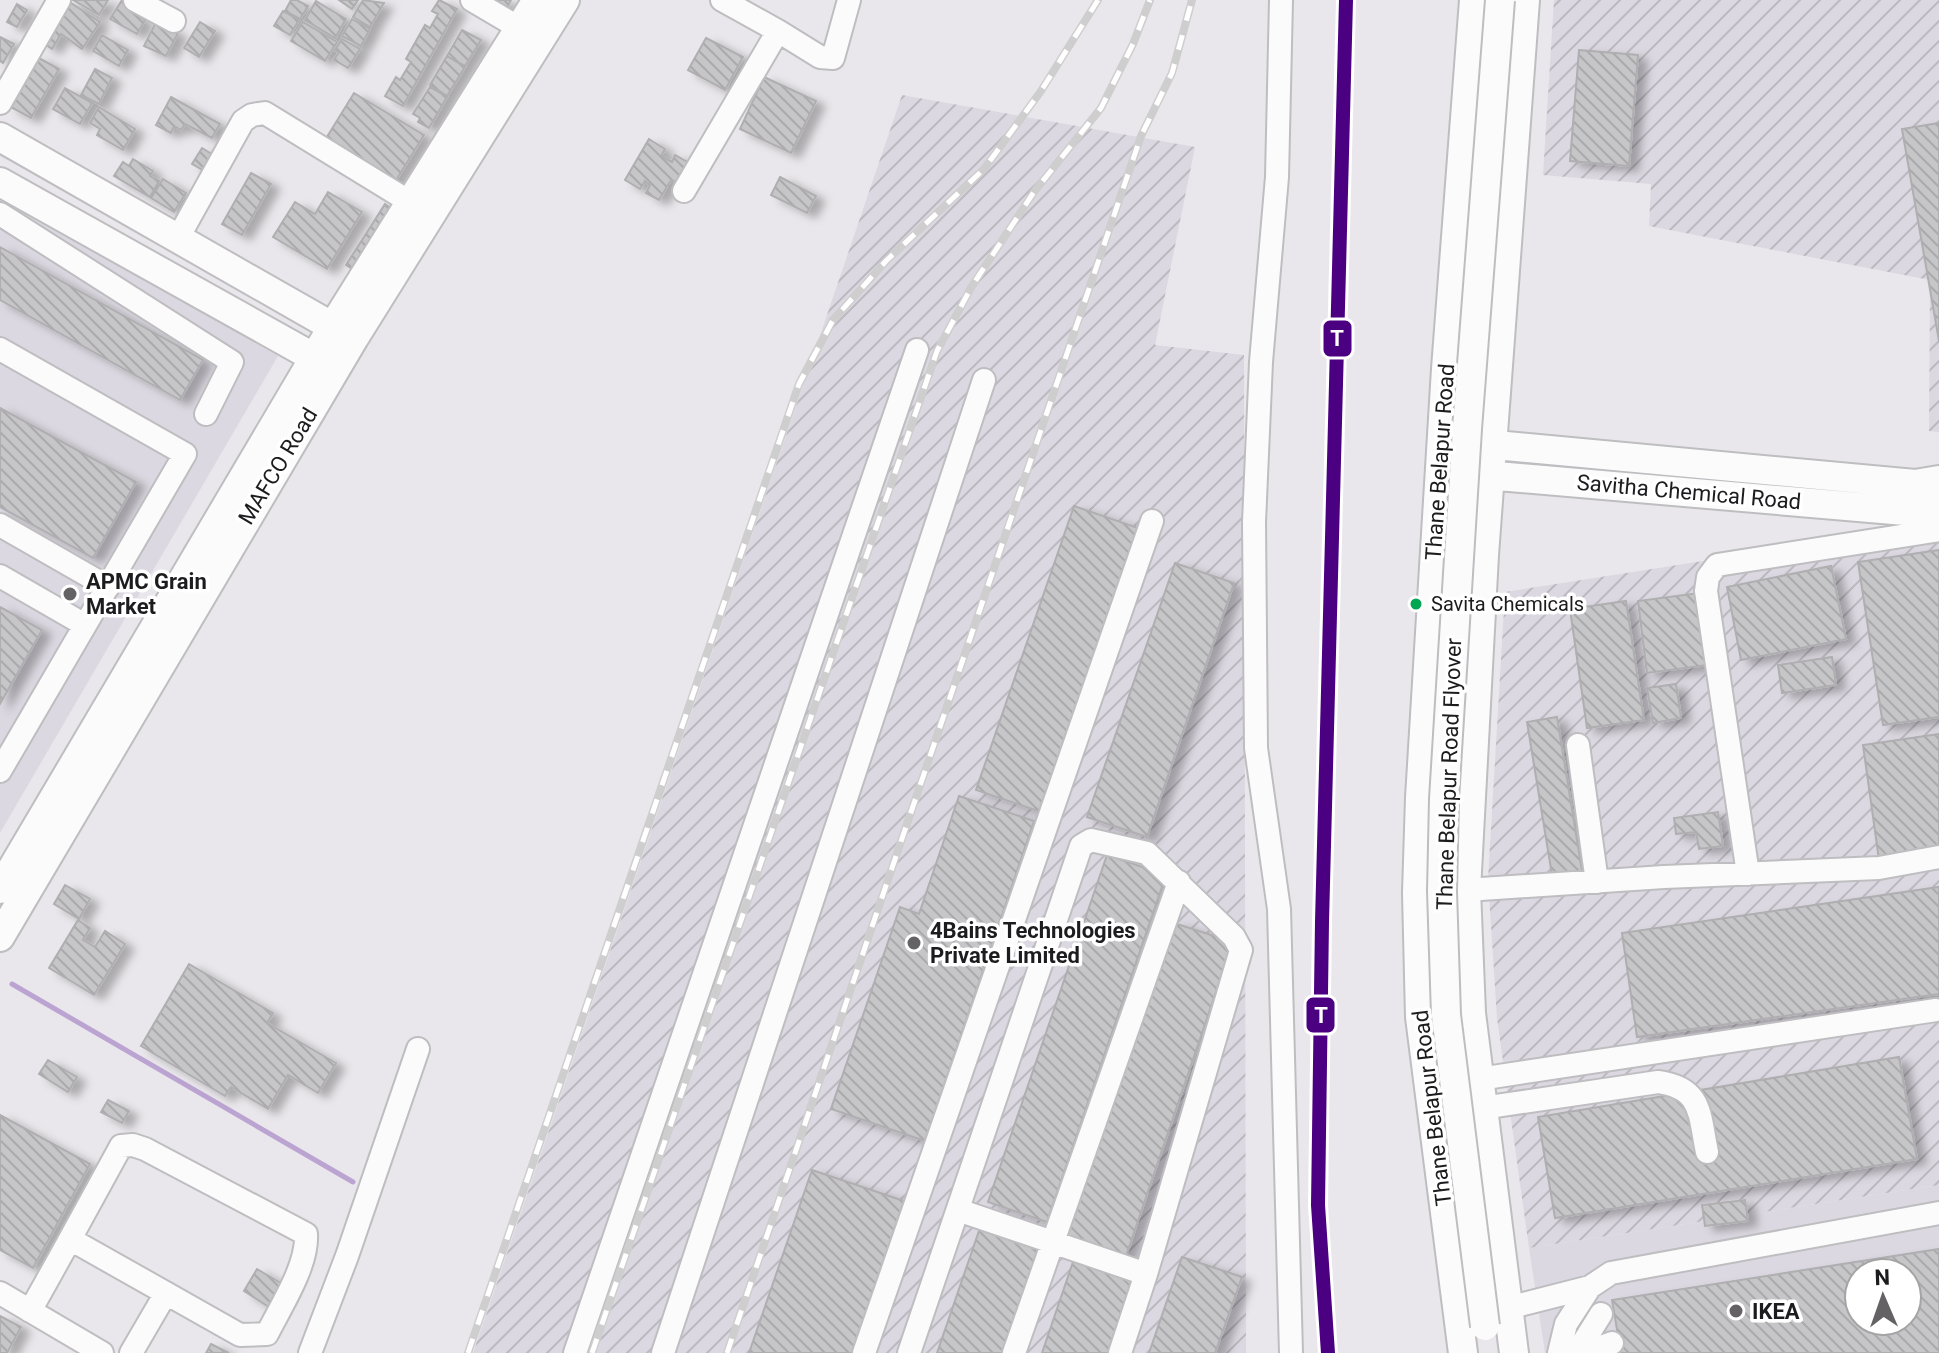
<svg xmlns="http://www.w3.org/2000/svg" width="1939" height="1353" font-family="Roboto,sans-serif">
  <defs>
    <pattern id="industrial-furrows" width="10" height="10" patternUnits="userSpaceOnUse" patternTransform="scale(2)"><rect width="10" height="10" fill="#dcd8e1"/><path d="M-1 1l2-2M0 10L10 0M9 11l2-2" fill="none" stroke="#bcb9c1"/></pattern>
    <pattern id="building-back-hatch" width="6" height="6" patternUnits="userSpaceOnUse" patternTransform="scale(2)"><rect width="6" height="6" fill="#c6c5c8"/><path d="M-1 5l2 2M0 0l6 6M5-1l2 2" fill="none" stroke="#aaa9ab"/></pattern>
    <filter id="shadow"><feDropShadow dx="9" dy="5" stdDeviation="4" flood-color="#0004"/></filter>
  </defs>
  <rect width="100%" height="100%" fill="#e9e7eb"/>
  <path fill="#dcd8e1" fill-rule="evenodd" d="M0,196L278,356L0,833Z
    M1939,1185V1353H1545L1529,1248ZM1859,1273H1907V1321H1859Z"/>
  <path fill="url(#industrial-furrows)" d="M1554,0H1939V432L1929,431L1930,280L1649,226L1651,184L1543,175Z
    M902,95L1195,147L1155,345L1244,355L1246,1353H473Z
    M1939,524V1185L1529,1248L1497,1018L1488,879L1505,592Z"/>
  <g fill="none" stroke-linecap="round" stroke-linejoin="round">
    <path stroke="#bba4d2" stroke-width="5" d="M12,984L353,1182"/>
  </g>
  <path fill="url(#building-back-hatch)" stroke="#afaeb0" stroke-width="2" fill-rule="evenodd" filter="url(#shadow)" d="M73,0H108L99,15Z
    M122,0L135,6L131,12L145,20L137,34L110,19Z
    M291,0H297L308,6L300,19L285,11Z
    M339,0H358L352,9Z
    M363,0L384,3L370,27L353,17Z
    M439,0L457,9L403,106L385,96L396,77L400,80L411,62L406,59L425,25L430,28L438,14L432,11Z
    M484,0H511L505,12Z
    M68,1L100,22L82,49L61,34L52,49L41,41Z
    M316,1L346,19L335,38L305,20Z
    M17,4L27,10L17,27L7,22Z
    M283,11L299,20L290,35L274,26Z
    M352,19L370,29L361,46L342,36Z
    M156,22L178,33L166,56L144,46Z
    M200,22L215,31L199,57L184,48Z
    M303,22L337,42L325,61L291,41Z
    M462,30L481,40L465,66L447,56Z
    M102,35L128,50L119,66L93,51Z
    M0,37L14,44L3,63L0,61Z
    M706,38L743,57L725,90L688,70Z
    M342,39L360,49L348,68L334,60L339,52L335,50Z
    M1579,50L1638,55L1629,166L1570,161Z
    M447,56L465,67L447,96L430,85Z
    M37,57L59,69L31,118L9,106Z
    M95,69L112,78L99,104L81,95Z
    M764,77L816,101L791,153L740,129Z
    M430,87L447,97L429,128L418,122L420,118L413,114Z
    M65,88L92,103L80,124L53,109Z
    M354,93L424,135L392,187L322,145Z
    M171,97L220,124L212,138L185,124L181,130L174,126L171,133L156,125Z
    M99,107L135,129L123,150L97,135L100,129L90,123Z
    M1939,123V341L1902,129Z
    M649,139L665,149L661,156L672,162L675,155L691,164L679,184L671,180L659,200L646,193L650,185L645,181L640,189L625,180Z
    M202,148L215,156L206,172L192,164Z
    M133,159L153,171L150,176L159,181L150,197L114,176L123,162L129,166Z
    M251,173L271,184L242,235L222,224Z
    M780,177L816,196L807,213L771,195Z
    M163,179L186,193L174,212L151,198Z
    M328,192L362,212L327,269L273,237L295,202L315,214Z
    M385,204L399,214L360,274L346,265Z
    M0,247L203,360L180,400L0,300Z
    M0,408L136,482L93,558L0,507Z
    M1074,506L1141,529L1044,813L976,790Z
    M1939,550V717L1883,725L1858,562Z
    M1175,563L1234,583L1147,837L1087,817Z
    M1831,566L1846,639L1741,660L1727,587Z
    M1699,593L1708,665L1647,673L1638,601Z
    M1626,601L1644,720L1587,728L1570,609Z
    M0,607L42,630L0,704Z
    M1832,657L1836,685L1782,693L1778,665Z
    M1676,684L1681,718L1653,723L1647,688Z
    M1557,717L1582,871L1552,875L1527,722Z
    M1939,734V852L1879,860L1863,745Z
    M959,796L1034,821L925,1141L831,1109L900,907L919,914Z
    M1718,812L1723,846L1699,849L1696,832L1676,834L1674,818Z
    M1107,855L1166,875L1047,1222L988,1202Z
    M65,885L90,899L79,919L54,904Z
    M1939,887V994L1637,1037L1622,933Z
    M78,920L90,928L83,940L95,947L105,931L125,944L94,995L49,968Z
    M1174,923L1233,942L1125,1259L1066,1239Z
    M189,964L273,1013L267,1023L336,1063L318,1093L288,1075L268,1109L231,1087L225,1096L141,1046Z
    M1899,1057L1917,1159L1555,1218L1538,1117Z
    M48,1060L77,1077L68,1092L39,1074Z
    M108,1100L129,1111L122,1123L101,1112Z
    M0,1115L90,1164L33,1268L0,1250Z
    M812,1170L904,1201L852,1353H749Z
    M1745,1200L1748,1221L1705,1226L1702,1205Z
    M981,1225L1040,1245L1003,1353H937Z
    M1939,1249V1353H1621L1612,1300ZM1859,1273H1907V1321H1859Z
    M1075,1256L1134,1276L1108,1353H1042Z
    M1182,1257L1242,1277L1215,1353H1149Z
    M257,1269L286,1286L272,1309L244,1291Z
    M0,1316L21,1327L7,1353H0Z
    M211,1344L229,1353H206Z"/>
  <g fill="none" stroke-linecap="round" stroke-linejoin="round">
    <g stroke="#bebdc0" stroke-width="26">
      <path id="minor" d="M135,0L174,21
        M472,0L533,36
        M1281,0L1277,177L1261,362L1254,522L1256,748L1279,909L1291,1353
        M778,31L820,57L833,58L849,0
        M0,103L59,0
        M684,191L778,31L722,0
        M0,214L232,362L206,414
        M178,238L243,121L252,115L265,113L410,202
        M0,349L185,454L0,771
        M0,525L108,587
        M0,576L85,625
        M1578,745L1597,882
        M1748,874L1706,591L1708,577L1717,565L1939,530
        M1466,890L1664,877L1879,868L1939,857
        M1479,1079L1936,1010
        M1482,1108L1658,1082C1703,1088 1699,1115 1707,1152
        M958,1210L1146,1274
        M0,1293L102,1353
        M1508,1308L1590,1287L1611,1273L1939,1213
        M30,1311C61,1256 91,1201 121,1146L133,1145L145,1149L306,1234C308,1265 281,1306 267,1334L240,1335L70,1239
        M131,1353L166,1293
        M310,1353L347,1256L418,1049
        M575,1353L917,350
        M663,1353L984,380
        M864,1353L1152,521
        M909,1353L1081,846L1091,840L1147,853L1234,937L1241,950L1146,1274L1120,1353
        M1014,1353L1179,882
        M1559,1353L1566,1324L1590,1287
        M1580,1353L1581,1346L1601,1314
        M1585,1353L1612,1343"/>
    </g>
    <g stroke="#bebdc0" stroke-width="32">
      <path id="major" d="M0,137L347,335
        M0,182L331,367
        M1474,443L1915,484L1939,480
        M1474,474L1917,512L1939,508
        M0,889L333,326L537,0
        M0,937L354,338L565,0
        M1463,1353L1420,1017L1417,893L1420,798L1446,369L1474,0
        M1514,1353L1471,1013L1466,890L1484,555L1525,0"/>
    </g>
    <use href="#minor" stroke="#fcfbfc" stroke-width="22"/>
    <use href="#major" stroke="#fcfbfc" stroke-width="28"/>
    <g stroke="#cecece" stroke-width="8">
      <path id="rail" d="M468,1353L799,384L833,320L886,261L984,169L1041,91L1098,0
        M592,1353L937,351L972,286L1034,192L1101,108L1133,44L1150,0
        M727,1353L1141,136L1172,73L1192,0"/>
    </g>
    <use href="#rail" stroke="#fff" stroke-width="5" stroke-dasharray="15" stroke-linecap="butt"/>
    <g stroke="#bebdc0" stroke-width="32" stroke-linecap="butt">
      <path id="major-bridge" d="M1485,1326L1446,1015L1442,891L1444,799L1467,429L1500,0"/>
    </g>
    <use href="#major-bridge" stroke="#fcfbfc" stroke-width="28"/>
    <g stroke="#fff" stroke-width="20">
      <path id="rail-1" d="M1328,1353L1318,1205L1322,922L1346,0"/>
    </g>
    <use href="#rail-1" stroke="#4b0082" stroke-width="14"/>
  </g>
  <g fill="#646265" stroke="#fff" stroke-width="3">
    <circle cx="70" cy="594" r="8"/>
    <circle cx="914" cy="943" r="8"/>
    <circle cx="1736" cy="1311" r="8"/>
  </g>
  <circle fill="#00a651" stroke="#fff" stroke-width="3" cx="1416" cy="604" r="7"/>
  <g text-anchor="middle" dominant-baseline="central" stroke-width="7" stroke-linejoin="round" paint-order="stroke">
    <g font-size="20" fill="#1c1b1d" stroke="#fff" text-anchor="start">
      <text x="1431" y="604">Savita Chemicals</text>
    </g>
    <g font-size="22" fill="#1c1b1d" stroke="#fff">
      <text transform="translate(1440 462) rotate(-86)">Thane Belapur Road</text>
      <text transform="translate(278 466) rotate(-59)">MAFCO Road</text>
      <text transform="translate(1689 492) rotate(5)">Savitha Chemical Road</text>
      <text transform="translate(1449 774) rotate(-88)">Thane Belapur Road Flyover</text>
      <text transform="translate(1432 1108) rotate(-97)">Thane Belapur Road</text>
    </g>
    <g font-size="22" font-weight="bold" fill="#1c1b1d" stroke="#fff" text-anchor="start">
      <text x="86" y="581">APMC Grain<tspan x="86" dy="25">Market</tspan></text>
      <text x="930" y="930">4Bains Technologies<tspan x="930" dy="25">Private Limited</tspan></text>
      <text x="1752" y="1311">IKEA</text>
    </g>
  </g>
  <g stroke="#fff" stroke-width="3">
    <rect x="1322" y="319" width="31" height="39" rx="8" fill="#4b0082"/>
    <rect x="1305" y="996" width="31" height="38" rx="8" fill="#4b0082"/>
  </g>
  <g font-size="22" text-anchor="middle" font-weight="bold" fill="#fff">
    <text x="1337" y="346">T</text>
    <text x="1321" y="1023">T</text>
  </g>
  <g transform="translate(1883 1297) rotate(358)"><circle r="38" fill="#ffffff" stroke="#a4a4a5" stroke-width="2"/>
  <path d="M0-6L14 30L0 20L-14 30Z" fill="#646265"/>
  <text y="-12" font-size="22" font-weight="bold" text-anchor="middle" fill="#1c1b1d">N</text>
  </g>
</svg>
